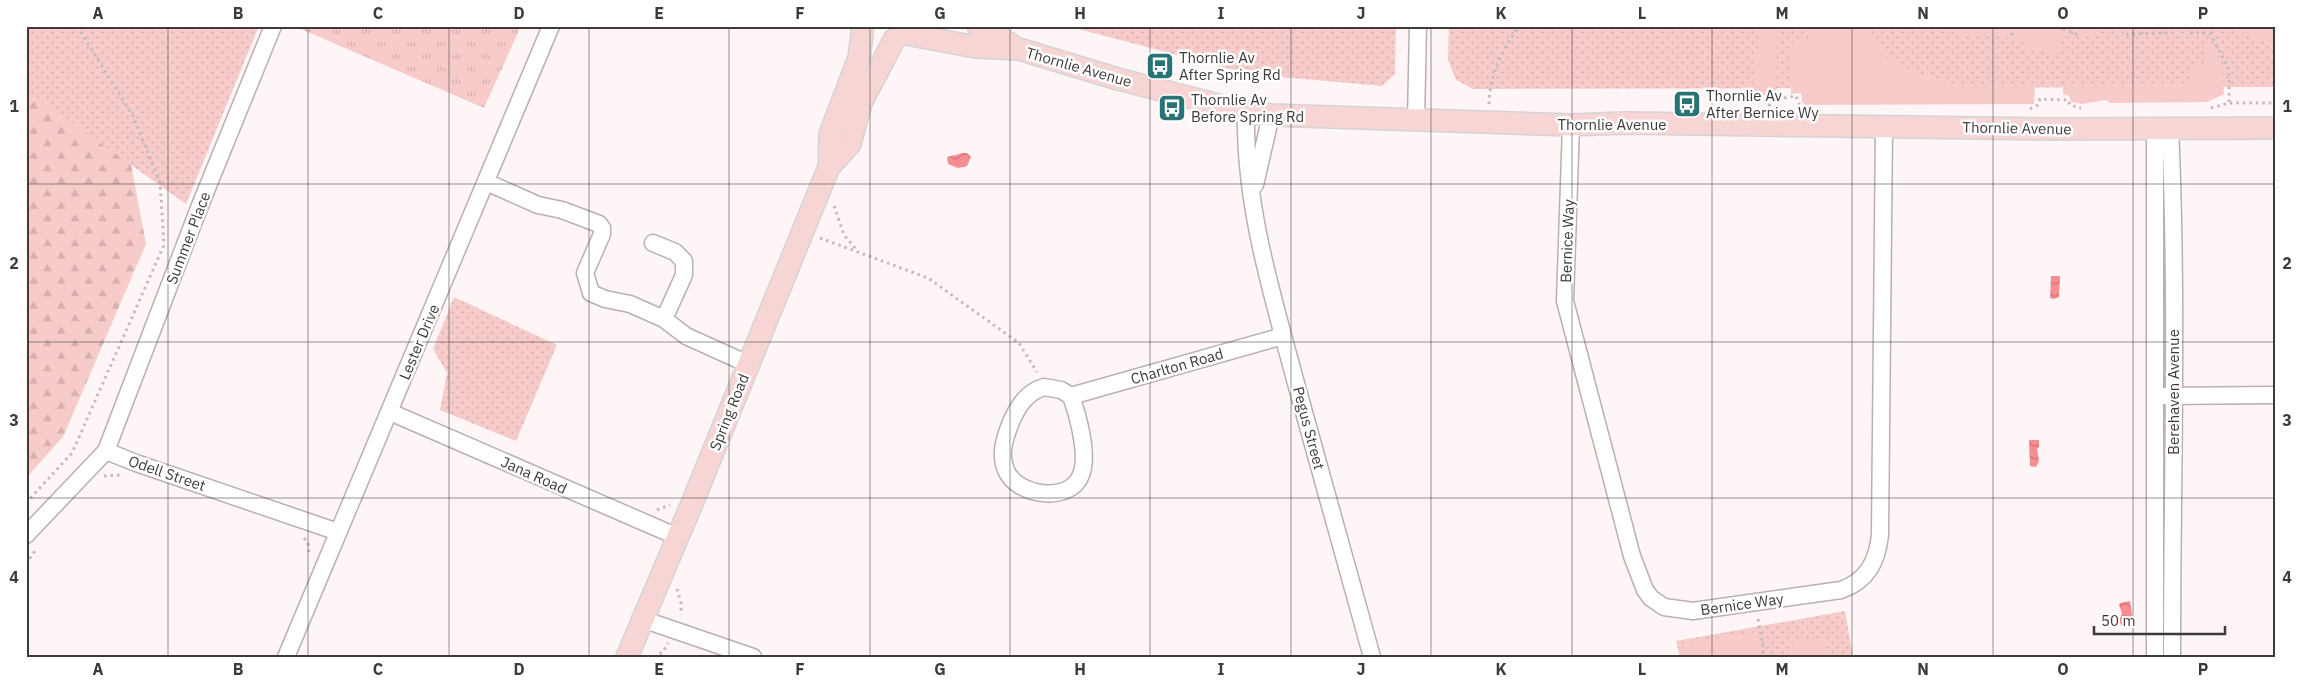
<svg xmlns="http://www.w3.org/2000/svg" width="2301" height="683" font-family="'IBM Plex Sans',sans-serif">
  <defs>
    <pattern id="grass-tufts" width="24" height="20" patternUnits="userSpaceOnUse" patternTransform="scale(1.25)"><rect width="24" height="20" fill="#f8cbcb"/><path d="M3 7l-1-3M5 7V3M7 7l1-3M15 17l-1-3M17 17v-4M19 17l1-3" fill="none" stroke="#d6afaf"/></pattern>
    <pattern id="forest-firs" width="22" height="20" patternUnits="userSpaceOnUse" patternTransform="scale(1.25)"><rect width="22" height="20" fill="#f8cbcb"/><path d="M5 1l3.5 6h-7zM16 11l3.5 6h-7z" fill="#d6afaf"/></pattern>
    <pattern id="park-dots" width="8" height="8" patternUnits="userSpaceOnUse" patternTransform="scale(1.25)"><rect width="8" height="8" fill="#f8cbcb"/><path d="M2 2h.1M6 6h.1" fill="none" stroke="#d6afaf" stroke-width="1.8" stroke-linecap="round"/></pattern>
    <pattern id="water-waves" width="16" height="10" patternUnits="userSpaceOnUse" patternTransform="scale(1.25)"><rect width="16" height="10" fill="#f78d91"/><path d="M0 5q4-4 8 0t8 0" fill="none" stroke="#c97477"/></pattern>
  </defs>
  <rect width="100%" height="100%" fill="#fef6f6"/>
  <path fill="url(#grass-tufts)" d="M294,26H521L484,108Z"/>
  <path fill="url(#forest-firs)" d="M26,67L128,149L146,244L63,437L26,478Z"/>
  <path fill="url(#park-dots)" d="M26,26H259L186,204L26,90Z
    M1067,26H1396L1395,74L1382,86L1249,74Z
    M1449,26H2275V87L1473,89L1456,80L1448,60Z
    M454,297L557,345L516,441L440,410L447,373L433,349Z
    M1845,611L1853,657H1680L1676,641Z"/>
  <path fill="#f8cbcb" d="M1763,26H1781L1778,34L1776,95H1752L1756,56Z
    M1815,26H1872L1870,28L1886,58L1898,51L1893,64L1928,76L1933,75C1947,92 2013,85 2035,85L2034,104L1806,105L1802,102L1801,93L1791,94V47L1794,37L1808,41Z
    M1939,26H2067L2061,42V49H2058L2056,55L2038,49H2025L2024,43L1997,33L1962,35Z
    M2082,26H2092L2094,36H2078Z
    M2233,26H2275V45L2232,29Z
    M2205,39L2210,41L2223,69L2224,94L2207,102L2110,103L2106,100L2082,104L2071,102L2069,96L2063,94V85L2190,83L2191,68L2205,66Z
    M1757,632L1761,652L1757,655L1751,653L1727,657H1683L1680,644Z
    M1816,638L1822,640L1826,646L1825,657H1791L1790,645L1797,640Z"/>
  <path fill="url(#water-waves)" d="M963,153H967L971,157L967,166L958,168L948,164L947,157Z
    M2051,276H2060L2059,297L2054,299L2050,298Z
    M2029,440H2039V447L2037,449L2039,461L2036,467L2030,466Z
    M2130,601L2132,614L2130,627L2122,626L2119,622L2122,613L2119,605L2120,603Z"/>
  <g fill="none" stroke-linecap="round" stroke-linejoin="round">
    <g stroke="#bbafaf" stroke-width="19">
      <path id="minor" d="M1246,112C1244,206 1273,297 1297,387C1322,477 1347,567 1372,657
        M1416,120L1418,26
        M1571,125L1565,301L1632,556L1645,590L1651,598L1664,607L1693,611L1841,590C1867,581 1877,562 1880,535L1884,126
        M2170,127C2178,303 2172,480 2172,657
        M486,182L538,205L562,210L599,224L602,228V234L585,273L591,293L605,299L630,304L664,319L686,336L748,364
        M1255,185L1271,115
        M653,243L675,252L684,261V275L664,319
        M1044,387L1061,390L1071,396C1078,416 1089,455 1081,475C1070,504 1016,496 1006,470C999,454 1005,437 1011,422C1018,406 1027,392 1044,387Z
        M1071,396L1283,336
        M2162,396L2275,395
        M390,412L678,537
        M106,451L199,208L273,26
        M26,535L106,451L136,463L338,532
        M642,619L753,657
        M286,657L551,26
        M2155,657V127"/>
    </g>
    <g stroke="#d5d4d4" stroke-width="24">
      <path id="major" d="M978,26L987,29L1016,48
        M906,34L976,47L1019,49L1118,79L1246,112L1271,115L1571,125L1625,123L2053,129L2275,128
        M829,167L830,134L859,58L863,26
        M627,657L693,501L829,167L850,144L861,103L894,40"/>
    </g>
    <path stroke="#c3bbbb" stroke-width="3" stroke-dasharray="2.5 4" stroke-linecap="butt" d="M2057,26L2076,34L2079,26
      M2146,26V33
      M2210,26V33L2229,70V103
      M2190,33H2210
      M2126,34L2171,33
      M2012,35L2014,26
      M1489,104C1489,77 1503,46 1520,26
      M1769,106L1771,100L1796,96L1799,104L1802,105
      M2211,108L2229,103H2275
      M2030,109L2038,105L2040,99L2068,100L2070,105L2081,108
      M834,206L844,235L857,250
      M820,238L928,278L1019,343L1037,372
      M104,476L120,475
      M26,503L72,453L164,245L160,182L133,116L77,26
      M657,510L670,505
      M304,538L308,543L309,555
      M26,564L37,548
      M677,589L681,603V615
      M1758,619L1764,650L1761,657
      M654,657L663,652L668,643
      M1743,657H1752"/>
    <use href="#minor" stroke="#fff" stroke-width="16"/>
    <use href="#major" stroke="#f8d5d5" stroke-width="21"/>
  </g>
  <path fill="none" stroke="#3f3a3a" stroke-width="1" stroke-opacity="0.55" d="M168,26V657M308,26V657M449,26V657M589,26V657M729,26V657M870,26V657M1010,26V657M1150,26V657M1291,26V657M1431,26V657M1572,26V657M1712,26V657M1852,26V657M1993,26V657M2133,26V657M26,184H2275M26,342H2275M26,498H2275"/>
  <defs>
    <g id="bus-square" transform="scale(1.4375)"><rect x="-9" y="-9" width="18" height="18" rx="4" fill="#287375" stroke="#fff"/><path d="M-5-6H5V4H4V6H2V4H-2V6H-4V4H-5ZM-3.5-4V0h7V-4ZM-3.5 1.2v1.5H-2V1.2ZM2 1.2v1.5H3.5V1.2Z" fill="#fff"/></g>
  </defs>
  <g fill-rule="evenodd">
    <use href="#bus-square" x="1160" y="66"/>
    <use href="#bus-square" x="1687" y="104"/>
    <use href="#bus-square" x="1172" y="108"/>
  </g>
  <g text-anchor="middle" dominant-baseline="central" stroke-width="5" stroke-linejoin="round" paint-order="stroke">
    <g font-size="15" fill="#3f3a3a" stroke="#fff" text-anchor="start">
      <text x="1179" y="57">Thornlie Av<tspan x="1179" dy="17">After Spring Rd</tspan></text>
      <text x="1706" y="95">Thornlie Av<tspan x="1706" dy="17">After Bernice Wy</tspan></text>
      <text x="1191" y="99">Thornlie Av<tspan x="1191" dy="17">Before Spring Rd</tspan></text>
    </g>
    <g font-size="15" fill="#3f3a3a" stroke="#fff">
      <text transform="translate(1079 67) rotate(16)">Thornlie Avenue</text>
      <text x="1612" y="124">Thornlie Avenue</text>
      <text transform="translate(2017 128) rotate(1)">Thornlie Avenue</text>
      <text transform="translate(188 238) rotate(-69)">Summer Place</text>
      <text transform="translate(1567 241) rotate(-88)">Bernice Way</text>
      <text transform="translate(419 342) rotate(-67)">Lester Drive</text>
      <text transform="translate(1177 366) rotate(-16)">Charlton Road</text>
      <text transform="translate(2173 392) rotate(-90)">Berehaven Avenue</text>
      <text transform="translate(729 412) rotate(-68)">Spring Road</text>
      <text transform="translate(1309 428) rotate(75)">Pegus Street</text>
      <text transform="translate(167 473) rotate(19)">Odell Street</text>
      <text transform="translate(534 475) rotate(24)">Jana Road</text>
      <text transform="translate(1742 604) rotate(-8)">Bernice Way</text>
    </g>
  </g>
  <rect width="2301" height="683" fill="none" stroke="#ffffff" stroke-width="55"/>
  <path d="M2094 626v8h131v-8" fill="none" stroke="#3f3a3a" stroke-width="2.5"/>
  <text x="2101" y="626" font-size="15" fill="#3f3a3a" stroke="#ffffff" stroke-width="4" paint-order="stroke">50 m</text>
  <rect x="28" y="28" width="2246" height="628" fill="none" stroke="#3f3a3a" stroke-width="2"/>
  <g font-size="16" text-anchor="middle" font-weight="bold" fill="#3f3a3a">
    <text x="98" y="19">A</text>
    <text x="238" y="19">B</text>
    <text x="378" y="19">C</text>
    <text x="519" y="19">D</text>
    <text x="659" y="19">E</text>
    <text x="800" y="19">F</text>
    <text x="940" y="19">G</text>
    <text x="1080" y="19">H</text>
    <text x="1221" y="19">I</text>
    <text x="1361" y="19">J</text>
    <text x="1501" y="19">K</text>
    <text x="1642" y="19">L</text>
    <text x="1782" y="19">M</text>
    <text x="1923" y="19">N</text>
    <text x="2063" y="19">O</text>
    <text x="2203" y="19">P</text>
    <text x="14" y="112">1</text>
    <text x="2287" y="112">1</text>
    <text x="14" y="269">2</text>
    <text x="2287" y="269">2</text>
    <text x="14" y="426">3</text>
    <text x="2287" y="426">3</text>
    <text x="14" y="583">4</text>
    <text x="2287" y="583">4</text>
    <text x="98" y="675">A</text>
    <text x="238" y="675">B</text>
    <text x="378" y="675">C</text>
    <text x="519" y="675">D</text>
    <text x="659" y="675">E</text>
    <text x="800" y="675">F</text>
    <text x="940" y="675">G</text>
    <text x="1080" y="675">H</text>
    <text x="1221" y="675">I</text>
    <text x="1361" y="675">J</text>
    <text x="1501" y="675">K</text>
    <text x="1642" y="675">L</text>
    <text x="1782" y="675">M</text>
    <text x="1923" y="675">N</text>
    <text x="2063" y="675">O</text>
    <text x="2203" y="675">P</text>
  </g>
</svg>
